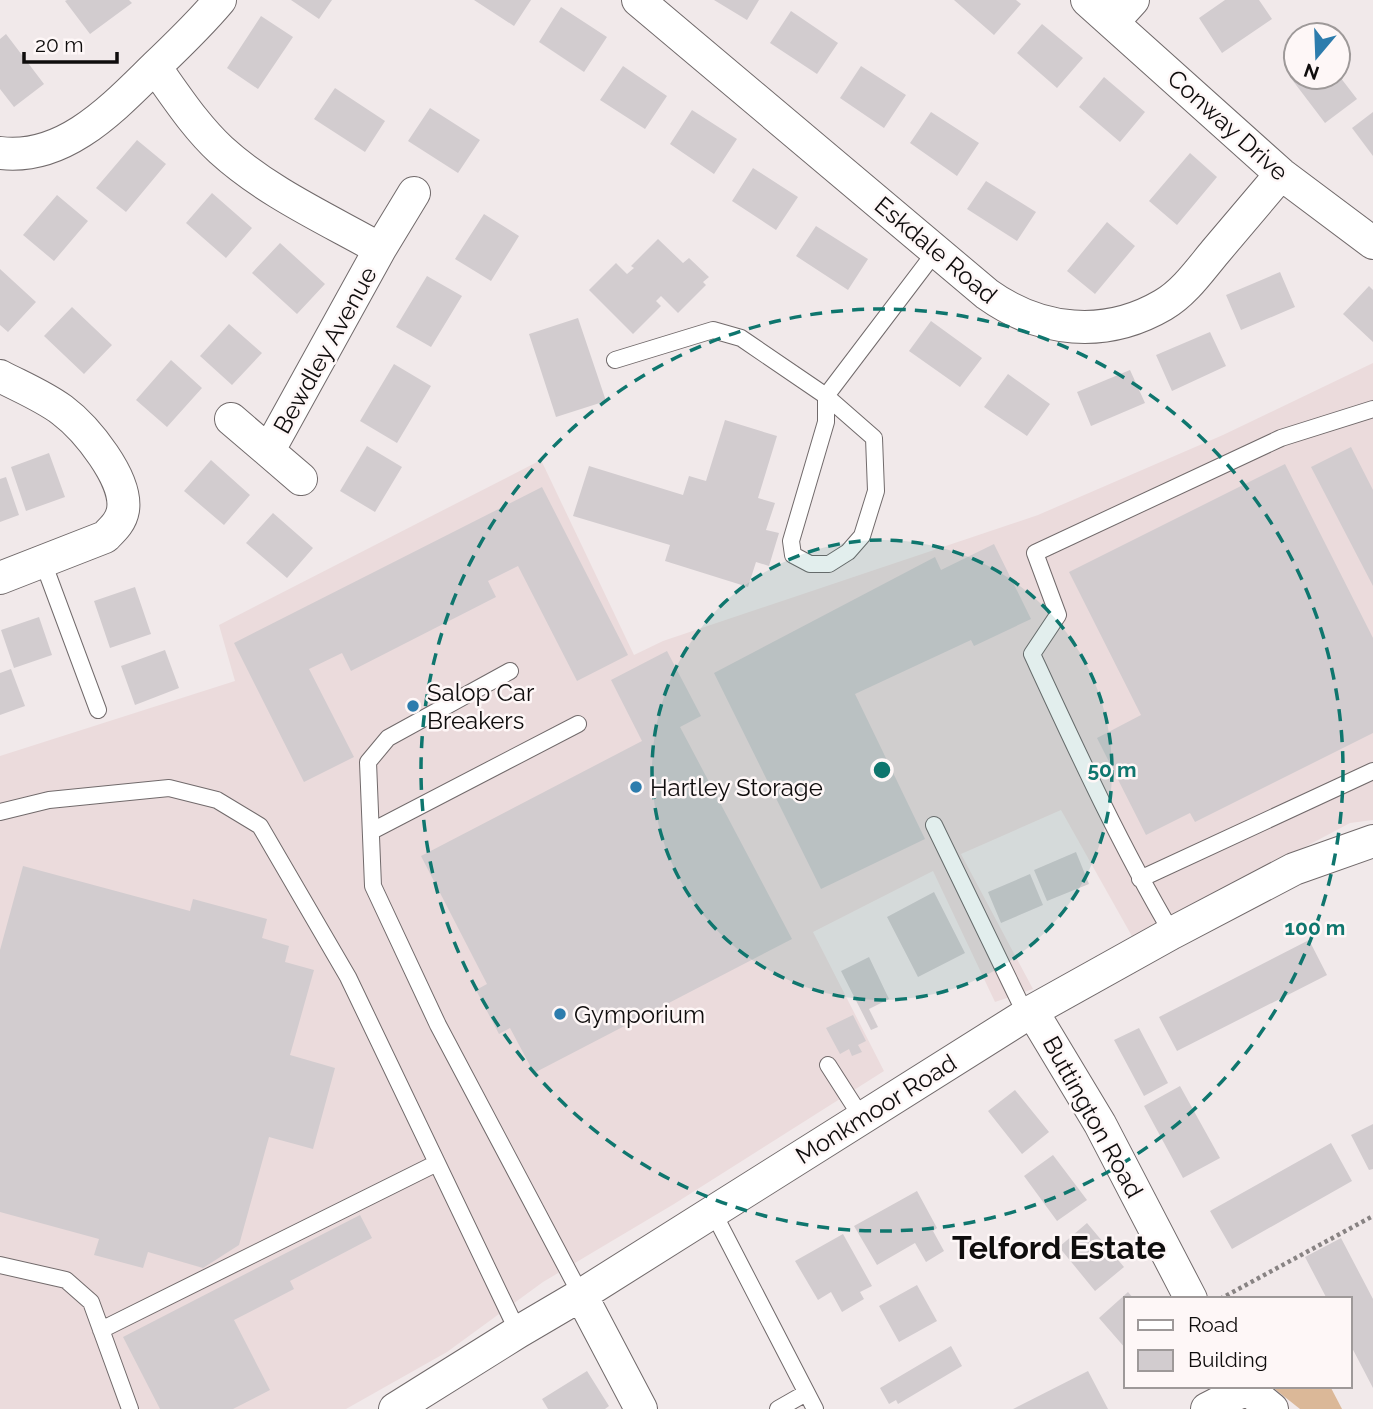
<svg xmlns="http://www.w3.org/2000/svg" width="1373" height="1409" font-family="Raleway,sans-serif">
  <rect width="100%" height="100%" fill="#f1e9ea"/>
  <path fill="#ebdbdc" d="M1373,363V820L1350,823L1133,938L1061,810L961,854L1033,989L995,1002L933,871L813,932L884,1071L674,1204L543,1282L447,1352L346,1409H0V756L235,681L219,625L541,460L634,655L663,641L1038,515L1223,435Z"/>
  <path fill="#dbb898" d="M1271,1386H1330L1342,1409H1300Z"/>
  <path fill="#d2cccf" d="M67,0H129L132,3L90,34L65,1Z
    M291,0H332L319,19Z
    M474,0H531L514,26Z
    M714,0H759L747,20Z
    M954,0H1016L1021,4L994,35Z
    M1225,0H1259L1272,19L1222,53L1199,18Z
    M561,7L607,37L584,72L539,42Z
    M791,11L838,43L817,74L770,43Z
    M261,16L293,37L258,89L227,68Z
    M1042,24L1083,58L1057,88L1017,53Z
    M6,34L44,84L14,107L0,89V39Z
    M623,66L667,96L645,129L600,100Z
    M861,66L906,95L884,128L840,98Z
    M1296,72V77H1340L1357,99L1325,123L1290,77Z
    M1104,77L1145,112L1120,142L1079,107Z
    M335,88L385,121L365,152L314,119Z
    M430,108L480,140L458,173L408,141Z
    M692,110L737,139L714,174L670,144Z
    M931,112L979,143L957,176L910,143Z
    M1373,112V156L1352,128Z
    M137,140L166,164L126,212L96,188Z
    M1190,153L1217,177L1177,225L1149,201Z
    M753,168L798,197L776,230L732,201Z
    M986,181L1036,212L1017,241L967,209Z
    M212,193L252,228L226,258L186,223Z
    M57,195L88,221L54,261L23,235Z
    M484,214L519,236L491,281L455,259Z
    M1107,222L1135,246L1095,294L1067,271Z
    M816,226L868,259L848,290L796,256Z
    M658,239L683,263L689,258L709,277L703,282L706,285L678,313L661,296L656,301L661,306L633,334L589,290L616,263L627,274L634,268L631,266Z
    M280,243L325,284L297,314L252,273Z
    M0,269L36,302L8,332L0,325Z
    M1280,272L1295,307L1241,330L1226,295Z
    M427,276L462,296L431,347L396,327Z
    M1369,286L1373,290V342L1343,314Z
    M72,307L112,345L84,374L44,336Z
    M578,318L606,401L556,417L529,334Z
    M931,321L982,358L960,387L909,351Z
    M229,324L262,353L232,385L200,356Z
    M1210,332L1226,366L1172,391L1156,355Z
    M171,360L202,388L167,427L136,400Z
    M394,364L431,386L397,443L360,421Z
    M1130,370L1145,403L1091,426L1077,392Z
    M1008,374L1050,404L1027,436L984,407Z
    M725,420L777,436L758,498L775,503L766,530L779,533L769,566L756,562L748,587L665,561L670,545L573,516L589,466L683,495L689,476L706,481Z
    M367,446L402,467L375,512L340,491Z
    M1351,447L1373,490V586L1311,467Z
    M49,453L65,497L26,511L11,467Z
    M211,460L250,495L224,525L184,491Z
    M1285,464L1373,638V733L1195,822L1190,813L1146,835L1097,738L1141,715L1069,572Z
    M6,477L19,515L0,522V479Z
    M542,487L628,655L577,681L518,566L488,581L496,597L351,671L342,653L309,669L354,757L304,782L234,643Z
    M273,513L313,548L287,578L246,543Z
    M994,544L1031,619L974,646L971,640L855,694L925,839L821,889L714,673L935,557L941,570Z
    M135,587L151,634L110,648L94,601Z
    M39,617L52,655L14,668L1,630Z
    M165,650L179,688L135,705L121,666Z
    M667,651L701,716L680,727L792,939L534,1073L510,1028L499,1034L476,990L487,984L421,856L642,741L611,680Z
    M11,669L25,706L0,715V673Z
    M1076,852L1089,884L1047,901L1034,870Z
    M23,866L190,911L193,899L267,919L262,938L289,946L285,962L314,970L290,1055L335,1068L313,1149L269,1137L239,1245L203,1268L148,1252L143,1268L94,1255L99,1239L0,1212V950Z
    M1030,874L1043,905L1001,923L988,892Z
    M934,892L965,953L918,977L887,917Z
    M1309,940L1327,975L1177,1051L1159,1017Z
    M869,957L889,999L869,1009L878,1027L871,1030L841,971Z
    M853,1015L866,1041L858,1045L862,1052L852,1056L849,1049L840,1054L826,1028Z
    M1139,1028L1168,1083L1144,1096L1114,1040Z
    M1180,1086L1220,1158L1183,1178L1144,1106Z
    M1015,1090L1049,1132L1022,1154L988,1111Z
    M1373,1124V1169L1369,1170L1351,1135Z
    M1331,1143L1352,1181L1232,1249L1210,1211Z
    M1053,1155L1087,1200L1057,1221L1024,1176Z
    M917,1191L937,1228L933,1231L944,1251L926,1262L915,1243L877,1265L854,1226Z
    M360,1215L372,1238L290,1281L294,1289L234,1320L270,1390L233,1409H160L123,1337Z
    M1087,1223L1124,1267L1095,1291L1059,1247Z
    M843,1234L872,1286L860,1292L864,1299L842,1312L831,1292L818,1300L795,1261Z
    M1341,1238L1373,1299V1388L1350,1344V1299H1327L1305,1257Z
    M917,1285L937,1321L899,1342L879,1306Z
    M1128,1292L1134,1299H1126V1349L1099,1318Z
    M951,1346L962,1366L898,1404L896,1400L889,1404L880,1388Z
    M587,1371L609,1406L605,1409H548L542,1399Z
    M1088,1371L1108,1409H1013Z"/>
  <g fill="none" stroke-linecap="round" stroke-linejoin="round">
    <g stroke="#716a6b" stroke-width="18">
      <path id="lane" d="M615,360L713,330L741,338L826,396L936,251
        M826,396L874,438L876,491L862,536L848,552L829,564H810L793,555L791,541L826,422Z
        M43,562L98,710
        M510,671L388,738L368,762L373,886L438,1025L581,1295
        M0,812L49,800L169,788L217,800L260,826L348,977L518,1332
        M934,825L1026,1015
        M372,831L578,724
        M1140,879L1373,771
        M1172,933C1119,843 1076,749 1032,654L1058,615L1035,553L1281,438L1373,409
        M828,1065L862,1118
        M713,1212L815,1409
        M0,1265L66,1280L91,1302L130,1409
        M101,1330L437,1163
        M778,1409L806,1393"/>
    </g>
    <g stroke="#716a6b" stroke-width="34">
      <path id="street" d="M638,0L987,294C1040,332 1105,339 1163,305C1184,293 1200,270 1215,252C1237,226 1259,200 1281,174
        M1087,0L1281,174L1373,243
        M1113,22L1133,0
        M155,67C176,96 195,126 221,150C267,192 327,219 380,249L269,450
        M0,153C65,161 114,107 156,66C178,45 200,24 220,0
        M380,249L414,193
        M0,376C21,387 43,396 62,410C86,428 128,479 123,510C121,522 113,529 105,537L0,578
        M231,419L301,479
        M1032,1011L1100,1124L1191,1299
        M581,1295L641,1409
        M1244,1386L1272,1409
        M395,1409L518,1332L581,1295L1032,1011L1172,933L1294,869L1373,841
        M1207,1409L1246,1389"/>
    </g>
    <path stroke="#888383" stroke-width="4.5" stroke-dasharray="3.5 3.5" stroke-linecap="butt" d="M1220,1299L1373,1216"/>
    <use href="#lane" stroke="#fff" stroke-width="16"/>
    <use href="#street" stroke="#fff" stroke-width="32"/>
  </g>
  <circle cx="882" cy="770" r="230" fill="#0f766e" fill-opacity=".12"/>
  <g fill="none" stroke="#0f766e" stroke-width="3.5" stroke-dasharray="12 9">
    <circle cx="882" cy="770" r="230"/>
    <circle cx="882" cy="770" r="461"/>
  </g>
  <g fill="#2d7cad" stroke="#fef7f7" stroke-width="2.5">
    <circle cx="413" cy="706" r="7"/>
    <circle cx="636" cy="787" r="7"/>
    <circle cx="560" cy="1014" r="7"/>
  </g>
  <g text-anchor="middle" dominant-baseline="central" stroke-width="5" stroke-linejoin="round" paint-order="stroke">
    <g font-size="24" fill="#0f0d0d" stroke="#fef7f7">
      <text transform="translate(1228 125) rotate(42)">Conway Drive</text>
      <text transform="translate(936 250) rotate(40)">Eskdale Road</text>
      <text transform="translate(325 350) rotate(-61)">Bewdley Avenue</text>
      <text transform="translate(876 1109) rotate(-32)">Monkmoor Road</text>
      <text transform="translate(1093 1117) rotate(61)">Buttington Road</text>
    </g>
    <g font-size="24" fill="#0f0d0d" stroke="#fef7f7" text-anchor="start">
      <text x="427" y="692">Salop Car<tspan x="427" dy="28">Breakers</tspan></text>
      <text x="650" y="787">Hartley Storage</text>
      <text x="574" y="1014">Gymporium</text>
    </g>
    <g font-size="32" font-weight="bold" fill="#0f0d0d" stroke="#fef7f7">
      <text x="1059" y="1247">Telford Estate</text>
    </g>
  </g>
  <circle cx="882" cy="770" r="10" fill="#0f766e" stroke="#fef7f7" stroke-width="3.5"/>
  <g font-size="21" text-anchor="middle" font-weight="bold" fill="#0f766e" stroke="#fef7f7" stroke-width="5" stroke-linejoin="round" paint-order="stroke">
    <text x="1112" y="777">50 m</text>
    <text x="1315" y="935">100 m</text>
  </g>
  <rect x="1124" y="1297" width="228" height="91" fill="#fef7f7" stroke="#9e9999" stroke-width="2"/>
  <rect x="1138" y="1320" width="35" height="10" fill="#ffffff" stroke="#9e9999" stroke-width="2"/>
  <text x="1188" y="1332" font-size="21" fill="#0f0d0d">Road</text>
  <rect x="1138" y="1350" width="35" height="21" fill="#d2cccf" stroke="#9e9999" stroke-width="2"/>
  <text x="1188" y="1367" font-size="21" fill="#0f0d0d">Building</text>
  <g transform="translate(1317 56) rotate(199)"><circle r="33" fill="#fef7f7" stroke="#9e9999" stroke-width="2"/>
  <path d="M0-5L12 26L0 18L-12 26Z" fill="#2d7cad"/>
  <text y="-10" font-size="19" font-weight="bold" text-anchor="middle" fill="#0f0d0d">N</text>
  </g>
  <path d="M24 52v10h93v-10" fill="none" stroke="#0f0d0d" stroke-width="3.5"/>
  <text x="35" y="52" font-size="21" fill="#0f0d0d" stroke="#fef7f7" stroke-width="5" paint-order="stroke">20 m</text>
</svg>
